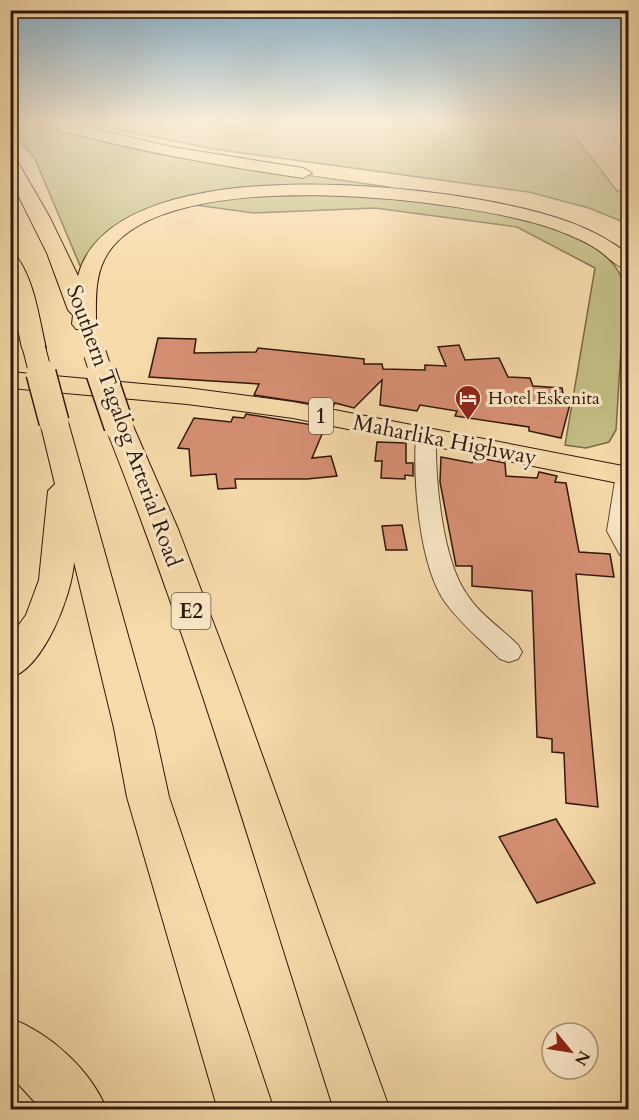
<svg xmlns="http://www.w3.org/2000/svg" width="639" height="1120" font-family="Cardo,serif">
  <rect width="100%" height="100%" fill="#f7dbab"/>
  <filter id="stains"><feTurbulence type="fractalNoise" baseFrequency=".00333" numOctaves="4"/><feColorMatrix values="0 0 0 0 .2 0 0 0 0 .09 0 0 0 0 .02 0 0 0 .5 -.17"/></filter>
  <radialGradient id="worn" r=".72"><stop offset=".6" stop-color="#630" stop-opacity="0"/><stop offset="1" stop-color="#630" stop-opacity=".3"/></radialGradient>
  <path fill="#c3be84" stroke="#796a48" stroke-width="1.5" d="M10,121H39L108,143L158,154L389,187L386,192L326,188L180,202L104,238L81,268L35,159L11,131Z
    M76,121H563L617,191H628V224L589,208L529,192L213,149Z
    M354,194C418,203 572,211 613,264C618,269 621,277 625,284L616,430L609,442L586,448L565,445L595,268L517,227L375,208L254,213L195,205L229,197Z"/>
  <path fill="#d79074" stroke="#2f170b" stroke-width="1.5" d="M158,338L196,339L194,353L256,352L258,348L364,359V364H382L383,369L425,370V365L446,366L438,347L459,345L465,360L499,358L508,377L530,378L533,386L562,388L564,399L571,400L561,438L529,431V427L455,416L457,411L420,405L417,411L380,405L382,380L354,408L335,403L333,407L254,395L259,384L149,377Z
    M246,414L325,427L312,458L331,456L337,476L307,479H235L236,488L218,489L216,474L191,476L189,449L178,448L194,418L231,422L233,417L244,418Z
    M377,442L406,443V463H413V476L405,475V479L381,478L382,461H375Z
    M441,457L472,463L475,457L505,463L506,476L537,478L539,472L557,476L555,482L566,483L579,552L610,554L614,577L576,574L598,807L566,803L564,753L552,752V739L537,737L532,591L472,586V566H456L440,482Z
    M402,525L407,550H386L382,526Z
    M556,819L595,883L537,903L499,837Z"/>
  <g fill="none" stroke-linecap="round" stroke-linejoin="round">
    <g stroke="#614833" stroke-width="2">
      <path id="minor" d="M602,121H613L628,141V151L624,150Z
        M426,430L433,432L436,436C435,478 442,558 466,593C478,613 502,629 518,645L522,652L518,659L509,662L500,659C482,641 460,623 445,602C419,565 413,480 416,436L419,432Z
        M627,469H628V558L620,555L607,531L616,475L619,470Z"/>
    </g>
    <g stroke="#2f170b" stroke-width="2">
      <path id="highway" d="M36,121H59L172,147L303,168L312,173L303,178C213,165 125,149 38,124Z
        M10,158L16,159L49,216L78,276C113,141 472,185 569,222C591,230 610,240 628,254V270C615,267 607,255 595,248C583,240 567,234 554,229C466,198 166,162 108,253C94,274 96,301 96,324L92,329H76L72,324L73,315L68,310L47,253L10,179Z
        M10,255L17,257C35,282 39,319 46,348L43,353L34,355L25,353L22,348L10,292Z
        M10,372L187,388L293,402L628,467V485L293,418L187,404L10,388Z
        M54,414L64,416L68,422L154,728L169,797L274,1110H218L127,797L114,728L74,562C72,595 44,668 10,678V637L26,615L39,580L48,491L55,484L40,422L44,416Z
        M119,418L129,420L133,426L178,529L235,680L390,1110H334C261,881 194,649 105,426L109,420Z
        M10,1018C51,1034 90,1069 107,1110H42L10,1075Z"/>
    </g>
    <use href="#minor" fill="#fae8c8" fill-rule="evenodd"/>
    <use href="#highway" fill="#f7dbab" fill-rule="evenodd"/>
    <g stroke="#2f170b" stroke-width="24" stroke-linecap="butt">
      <path id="highway-bridge-far1" d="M34,348L41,375
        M95,354L102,375"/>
    </g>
    <g stroke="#2f170b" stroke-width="32" stroke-linecap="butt">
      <path id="highway-bridge" d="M41,373L54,422
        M101,373L119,426"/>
    </g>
    <use href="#highway-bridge-far1" stroke="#f7dbab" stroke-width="22"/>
    <use href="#highway-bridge" stroke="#f7dbab" stroke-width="29"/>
  </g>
  <linearGradient id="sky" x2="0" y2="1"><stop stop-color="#8bb6d3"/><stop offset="0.44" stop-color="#fbefd9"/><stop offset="1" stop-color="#fbefd9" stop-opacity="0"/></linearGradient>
  <rect width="639" height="278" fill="url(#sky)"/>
  <defs>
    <g id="hotel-pin" transform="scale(1.35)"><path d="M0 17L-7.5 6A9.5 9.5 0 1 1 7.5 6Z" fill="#8f2418" stroke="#fae8c8"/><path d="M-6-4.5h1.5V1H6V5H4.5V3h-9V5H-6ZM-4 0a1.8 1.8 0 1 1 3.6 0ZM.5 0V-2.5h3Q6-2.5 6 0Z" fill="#fff"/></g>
  </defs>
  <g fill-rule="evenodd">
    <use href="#hotel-pin" x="468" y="398"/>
  </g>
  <g text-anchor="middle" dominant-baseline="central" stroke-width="6" stroke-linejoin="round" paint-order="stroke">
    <g font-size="18" fill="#2f170b" stroke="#fae8c8" text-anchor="start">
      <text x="488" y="398">Hotel Eskenita</text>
    </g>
    <g fill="#fae8c8" stroke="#6c5644" stroke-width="1.5">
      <rect x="309" y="398" width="24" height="36" rx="4.5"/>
      <rect x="171.5" y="593" width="39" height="36" rx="4.5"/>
    </g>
    <g font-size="21" font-weight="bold" fill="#2f170b">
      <text x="321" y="416">1</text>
      <text x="191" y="611">E2</text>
    </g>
    <g font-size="22" fill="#2f170b" stroke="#fae8c8">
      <text transform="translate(124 426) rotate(70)">Southern Tagalog Arterial Road</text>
      <text transform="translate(445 440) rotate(11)">Maharlika Highway</text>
    </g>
  </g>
  <rect width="639" height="1120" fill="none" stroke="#f7dbab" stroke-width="36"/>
  <rect x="12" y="12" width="615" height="1096" fill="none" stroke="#2f170b" stroke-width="3"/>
  <rect x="18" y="18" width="603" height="1084" fill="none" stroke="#2f170b" stroke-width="1.5"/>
  <g transform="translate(570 1051) rotate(120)"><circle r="28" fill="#fae8c8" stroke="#a9947c" stroke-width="1.5"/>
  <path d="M0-4.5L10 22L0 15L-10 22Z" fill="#8f2418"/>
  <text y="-9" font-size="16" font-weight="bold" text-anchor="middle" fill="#2f170b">N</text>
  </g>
  <rect width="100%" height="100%" filter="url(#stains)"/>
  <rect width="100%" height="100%" fill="url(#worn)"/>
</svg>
